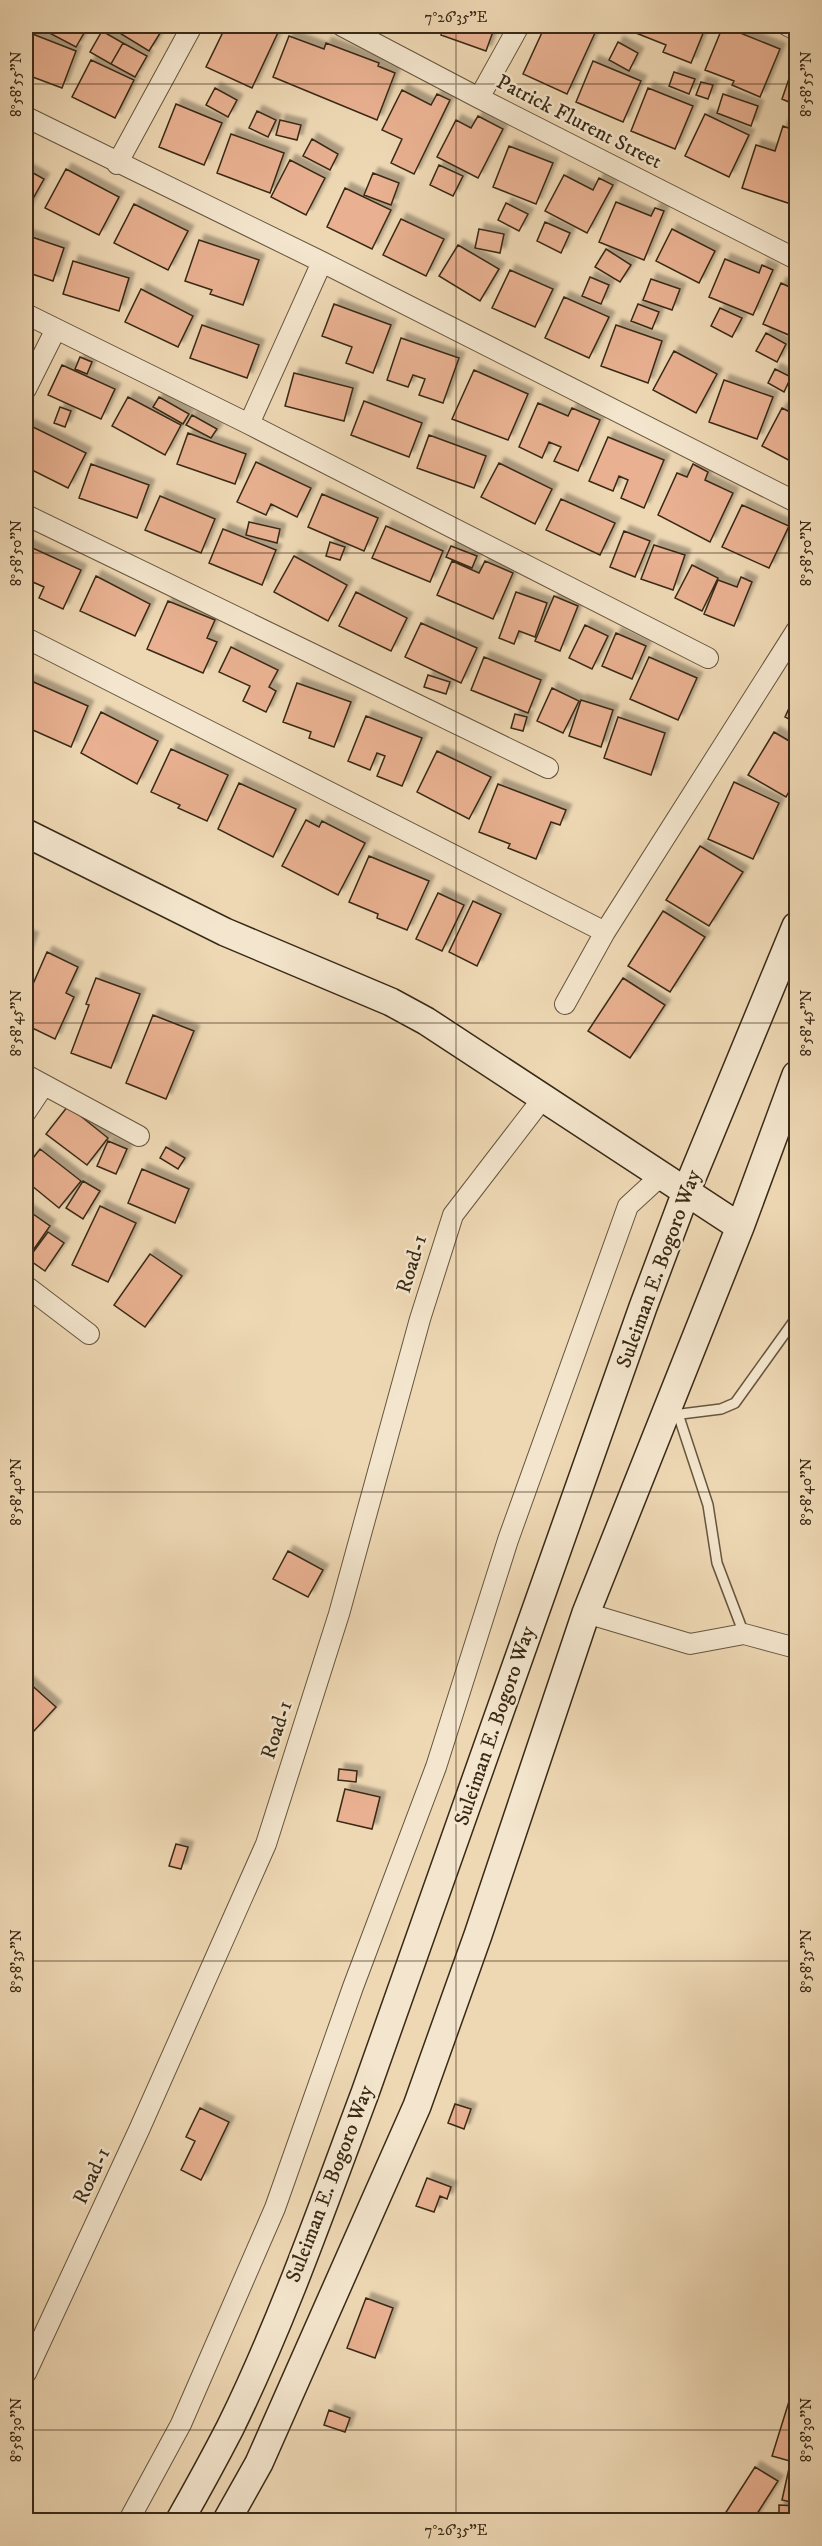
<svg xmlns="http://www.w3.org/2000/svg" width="822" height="2546" font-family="'IM FELL DW Pica',serif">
  <defs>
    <filter id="shadow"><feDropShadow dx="5.5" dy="-5.5" stdDeviation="1.5" flood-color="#0004"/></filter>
  </defs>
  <rect width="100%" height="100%" fill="#eed8b4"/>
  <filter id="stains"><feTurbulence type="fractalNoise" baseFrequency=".00333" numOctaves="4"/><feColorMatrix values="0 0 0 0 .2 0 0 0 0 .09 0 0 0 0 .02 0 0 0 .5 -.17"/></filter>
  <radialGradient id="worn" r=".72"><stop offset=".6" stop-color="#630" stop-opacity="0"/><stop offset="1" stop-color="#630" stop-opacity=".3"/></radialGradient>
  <path fill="#e9b191" stroke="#392916" stroke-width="1.5" filter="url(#shadow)" d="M42,26H88L76,47L40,28Z
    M123,26H154L162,30L149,51L118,32Z
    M226,26H281L252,88L206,67Z
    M406,26H432L429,33Z
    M444,26H495L486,51L441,35Z
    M545,26H578L595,33L567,94L523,74Z
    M639,26H706L691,63L663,52L666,45L636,33Z
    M723,26L780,49L760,97L732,85L734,81L705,70Z
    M102,31L123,43L111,64L90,52Z
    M30,33L76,51L62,88L30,76L26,86V45Z
    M289,36L324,49L326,43L379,63L378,66L395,73L377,120L273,77Z
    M618,42L638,53L629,71L609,60Z
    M123,43L147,56L135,77L111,64Z
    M91,60L134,80L115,118L72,97Z
    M593,61L641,81L623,122L576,102Z
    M794,64L796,65V105L782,99Z
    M674,72L695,79L689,94L669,86Z
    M701,82L713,85L708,99L696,95Z
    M215,88L237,100L228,117L206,105Z
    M648,88L693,106L675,149L631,131Z
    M402,90L431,105L437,94L450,100L414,174L391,163L402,139L382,130Z
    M723,94L758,106L751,126L717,113Z
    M176,104L222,123L204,165L159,147Z
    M257,111L276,120L268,137L249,128Z
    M705,114L749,135L729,177L685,156Z
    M478,116L503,129L478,178L437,157L456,120L471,128Z
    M280,120L301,125L297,140L276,135Z
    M783,126L796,131V188L791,204L742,188L756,145L775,151Z
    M231,134L284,153L270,193L217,173Z
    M312,139L338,154L330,170L303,156Z
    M509,146L553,163L536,204L493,187Z
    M290,160L325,178L306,215L271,197Z
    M439,165L463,176L453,196L430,185Z
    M26,169L44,179L26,211Z
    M66,169L119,197L99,235L45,208Z
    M373,173L399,183L391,205L364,195Z
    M564,175L593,190L599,178L613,185L587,233L545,211Z
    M345,188L391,210L372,249L327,227Z
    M616,202L651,216L655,208L664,211L644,260L599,242Z
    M506,203L528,214L519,231L498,220Z
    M134,204L188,231L168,270L114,243Z
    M401,219L444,239L426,276L383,255Z
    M545,222L570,233L561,253L537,241Z
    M479,229L504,234L500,253L475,248Z
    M672,229L715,251L699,283L656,261Z
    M26,235L64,248L53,281L26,272Z
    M199,240L259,260L243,305L210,294L212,290L185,281Z
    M458,245L499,269L480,301L439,276Z
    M606,249L631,265L620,282L595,267Z
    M725,259L759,273L762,265L773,270L753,315L709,297Z
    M73,261L129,278L119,311L63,294Z
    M510,270L553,289L535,327L492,308Z
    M590,277L609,285L601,304L582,296Z
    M651,279L680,289L672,310L643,300Z
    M781,283L796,290V338L763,324Z
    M141,289L193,316L178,347L125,322Z
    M564,297L609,317L589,358L545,338Z
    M334,304L391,325L373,373L346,363L352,347L322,336Z
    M638,304L659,312L652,329L631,321Z
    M720,308L742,318L732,337L711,326Z
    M202,325L259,345L247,378L190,358Z
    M616,325L662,341L648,383L601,366Z
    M766,333L786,344L777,362L756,351Z
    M401,338L459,358L443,403L419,395L425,379L413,375L408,387L387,380Z
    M674,351L717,374L696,413L653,390Z
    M80,357L92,362L87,374L75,369Z
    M62,365L115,389L101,419L48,395Z
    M775,369L791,377L784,392L768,383Z
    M474,370L528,394L508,440L452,419Z
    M294,373L353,388L344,421L285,406Z
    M724,380L773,397L757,439L709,422Z
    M128,397L181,425L165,455L112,426Z
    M159,397L189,414L183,424L153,407Z
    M364,401L422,423L409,457L351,435Z
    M538,403L568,416L572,408L600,420L578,471L554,461L561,447L549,442L542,458L519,447Z
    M60,407L71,411L65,427L54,423Z
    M782,408L796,415V464L762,446Z
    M192,415L217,429L211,438L186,425Z
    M29,425L86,453L68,488L26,467V433Z
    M188,433L246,454L235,484L177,464Z
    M429,435L486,456L474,488L417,468Z
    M608,437L664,460L644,508L621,498L628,480L619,476L613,491L589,481Z
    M256,462L311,488L297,517L271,504L266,515L237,502Z
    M499,463L552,489L535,524L481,497Z
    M91,464L149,485L137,518L79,498Z
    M693,464L708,472L705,480L733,493L710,542L658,515L677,473L687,477Z
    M322,494L378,518L364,551L308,527Z
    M160,496L215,519L201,553L145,530Z
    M561,499L615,523L600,555L546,530Z
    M742,505L789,526L769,568L722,547Z
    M249,522L280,529L277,543L246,535Z
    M386,526L443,551L430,582L372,558Z
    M223,529L276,550L262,585L209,563Z
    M624,531L650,541L635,577L610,567Z
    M330,542L345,547L340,560L326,556Z
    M26,545L81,570L63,609L39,598L44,587L26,579Z
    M654,545L685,555L673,590L641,579Z
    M451,546L477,556L472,568L446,557Z
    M294,556L347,585L328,621L274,592Z
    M452,561L479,573L485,561L513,573L493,619L437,595Z
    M692,565L718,578L702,611L675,598Z
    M96,576L150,604L135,636L80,611Z
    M741,577L752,582L734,626L704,614L718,580L737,587Z
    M356,592L407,618L391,651L339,626Z
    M516,592L547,603L535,637L519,631L514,644L499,638Z
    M554,596L578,606L560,651L535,641Z
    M168,601L215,620L207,638L217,642L203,673L147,649Z
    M421,623L477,648L461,683L405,657Z
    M585,625L608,636L592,669L569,658Z
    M616,633L646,646L632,679L602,666Z
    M231,647L278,670L269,687L276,691L266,712L243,701L250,686L219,672Z
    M484,657L541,680L528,713L471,690Z
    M649,657L697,678L678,720L630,699Z
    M428,675L450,682L446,694L424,687Z
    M29,680L88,706L71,747L26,727V689Z
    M297,683L351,702L334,747L309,738L311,732L283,722Z
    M552,688L579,701L563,733L537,721Z
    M796,693V723L785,717Z
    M581,700L613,710L601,747L569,736Z
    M101,712L158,741L137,784L81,753Z
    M515,714L527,717L523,731L511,728Z
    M366,716L422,738L402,786L377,776L385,756L377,753L370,770L348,761Z
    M618,717L665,733L651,775L604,758Z
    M774,732L796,745V779L786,797L748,775Z
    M171,749L228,775L207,821L178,808L180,805L151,792Z
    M437,751L491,777L469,819L417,792Z
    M734,782L779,803L753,859L708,839Z
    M239,783L296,809L273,857L218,829Z
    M498,784L566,810L560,825L551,822L536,859L508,848L510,844L479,832Z
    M306,820L319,827L322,821L365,843L338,895L282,866Z
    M700,846L743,872L709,926L666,900Z
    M369,856L429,881L407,930L377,918L378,914L349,902Z
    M438,893L464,905L442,951L416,939Z
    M473,901L501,914L477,966L449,952Z
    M663,911L705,937L670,992L628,966Z
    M26,935L33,938L26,956Z
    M47,952L78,967L66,993L74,997L55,1039L26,1025V1000Z
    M96,978L140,994L111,1068L71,1053L89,1005L86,1004Z
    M623,978L665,1005L630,1058L588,1031Z
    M153,1015L194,1031L166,1099L126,1083Z
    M68,1106L108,1138L87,1165L46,1134Z
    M108,1141L127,1149L116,1174L97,1166Z
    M166,1147L185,1158L178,1169L160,1158Z
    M40,1149L81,1181L59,1208L26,1181V1167Z
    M142,1169L189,1189L175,1223L128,1203Z
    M83,1181L100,1191L83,1219L66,1208Z
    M100,1206L136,1223L108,1282L72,1265Z
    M26,1209L50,1226L29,1256L26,1254Z
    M48,1232L64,1243L45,1271L28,1259Z
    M150,1254L182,1276L145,1327L114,1305Z
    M288,1551L323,1570L308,1597L273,1579Z
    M27,1681L56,1707L34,1731L26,1724Z
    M339,1769L357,1771L356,1782L338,1780Z
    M345,1789L380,1797L372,1829L337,1821Z
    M176,1844L188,1847L181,1869L169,1866Z
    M455,2104L471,2109L464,2129L448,2123Z
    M200,2108L229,2122L201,2180L181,2170L195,2141L186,2137Z
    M427,2178L451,2187L447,2199L440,2196L434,2212L416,2206Z
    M366,2298L393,2308L375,2358L347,2348Z
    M796,2379V2440L790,2461L772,2456Z
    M329,2410L350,2418L345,2432L324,2425Z
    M792,2455L796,2456V2503L782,2500Z
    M755,2467L778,2481L753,2520H721Z
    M779,2505L796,2506V2520H779Z"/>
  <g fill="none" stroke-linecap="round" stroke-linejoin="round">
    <g stroke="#66553e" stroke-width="12">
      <path id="lane" d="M678,1414L708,1505L717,1563L744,1634
        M673,1415L721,1409L735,1403L796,1318"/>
    </g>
    <g stroke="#66553e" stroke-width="22">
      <path id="street" d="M342,26L479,98L796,259
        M788,26L796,30
        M479,98L519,26
        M26,117L322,262L796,502
        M117,164L192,26
        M26,314L249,424L708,658
        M26,389L56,329
        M249,424L322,262
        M26,515L548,768
        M26,638L605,932
        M565,1004L605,932L796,631
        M26,1075L139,1136
        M26,1112L44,1085
        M26,1286L89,1334
        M586,1613L690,1644L744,1634L796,1648
        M26,2373L139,2130L266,1844L339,1614L420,1319L453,1215L543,1098
        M129,2520L181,2424L275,2208L353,1987L436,1767L508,1540L628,1206L653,1183L664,1177"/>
    </g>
    <g stroke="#392916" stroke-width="30">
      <path id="secondary" d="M26,833L225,932L391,1002L426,1021L740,1227
        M180,2520C197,2490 214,2459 230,2428C283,2320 323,2205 365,2093L643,1307L686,1192L796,926
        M227,2520L259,2463L417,2106L478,1935L586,1613L740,1227L796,1075"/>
    </g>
    <use href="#lane" stroke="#f4e6ce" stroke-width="9"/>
    <use href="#street" stroke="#f4e6ce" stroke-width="20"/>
    <use href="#secondary" stroke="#f4e6ce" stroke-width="27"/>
  </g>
  <path fill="none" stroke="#392916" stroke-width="1.5" stroke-opacity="0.45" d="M456,26V2520M26,84H796M26,553H796M26,1023H796M26,1492H796M26,1961H796M26,2430H796"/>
  <g text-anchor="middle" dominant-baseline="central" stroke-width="5" stroke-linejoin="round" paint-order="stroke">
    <g font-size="21" fill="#392916" stroke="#f4e6ce">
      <text transform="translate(579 122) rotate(27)">Patrick Flurent Street</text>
      <text transform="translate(412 1264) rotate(-73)">Road-1</text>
      <text transform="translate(659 1269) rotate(-70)">Suleiman E. Bogoro Way</text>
      <text transform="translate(495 1726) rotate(-71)">Suleiman E. Bogoro Way</text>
      <text transform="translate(277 1730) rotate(-72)">Road-1</text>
      <text transform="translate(92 2176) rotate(-65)">Road-1</text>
      <text transform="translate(330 2184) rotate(-69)">Suleiman E. Bogoro Way</text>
    </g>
  </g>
  <rect width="822" height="2546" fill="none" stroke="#eed8b4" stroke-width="66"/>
  <rect x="33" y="33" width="756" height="2480" fill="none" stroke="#392916" stroke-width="2"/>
  <g font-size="15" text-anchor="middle" fill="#392916">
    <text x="456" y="22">7°26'35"E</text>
    <text transform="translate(16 84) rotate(-90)" y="5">8°58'55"N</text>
    <text transform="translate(806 84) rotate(-90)" y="5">8°58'55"N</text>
    <text transform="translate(16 553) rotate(-90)" y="5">8°58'50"N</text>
    <text transform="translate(806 553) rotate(-90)" y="5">8°58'50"N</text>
    <text transform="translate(16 1023) rotate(-90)" y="5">8°58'45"N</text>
    <text transform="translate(806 1023) rotate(-90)" y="5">8°58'45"N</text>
    <text transform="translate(16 1492) rotate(-90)" y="5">8°58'40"N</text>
    <text transform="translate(806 1492) rotate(-90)" y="5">8°58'40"N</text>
    <text transform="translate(16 1961) rotate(-90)" y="5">8°58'35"N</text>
    <text transform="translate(806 1961) rotate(-90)" y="5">8°58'35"N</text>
    <text transform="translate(16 2430) rotate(-90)" y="5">8°58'30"N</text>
    <text transform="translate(806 2430) rotate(-90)" y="5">8°58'30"N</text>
    <text x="456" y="2535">7°26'35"E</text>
  </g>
  <rect width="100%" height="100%" filter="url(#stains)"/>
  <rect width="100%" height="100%" fill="url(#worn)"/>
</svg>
